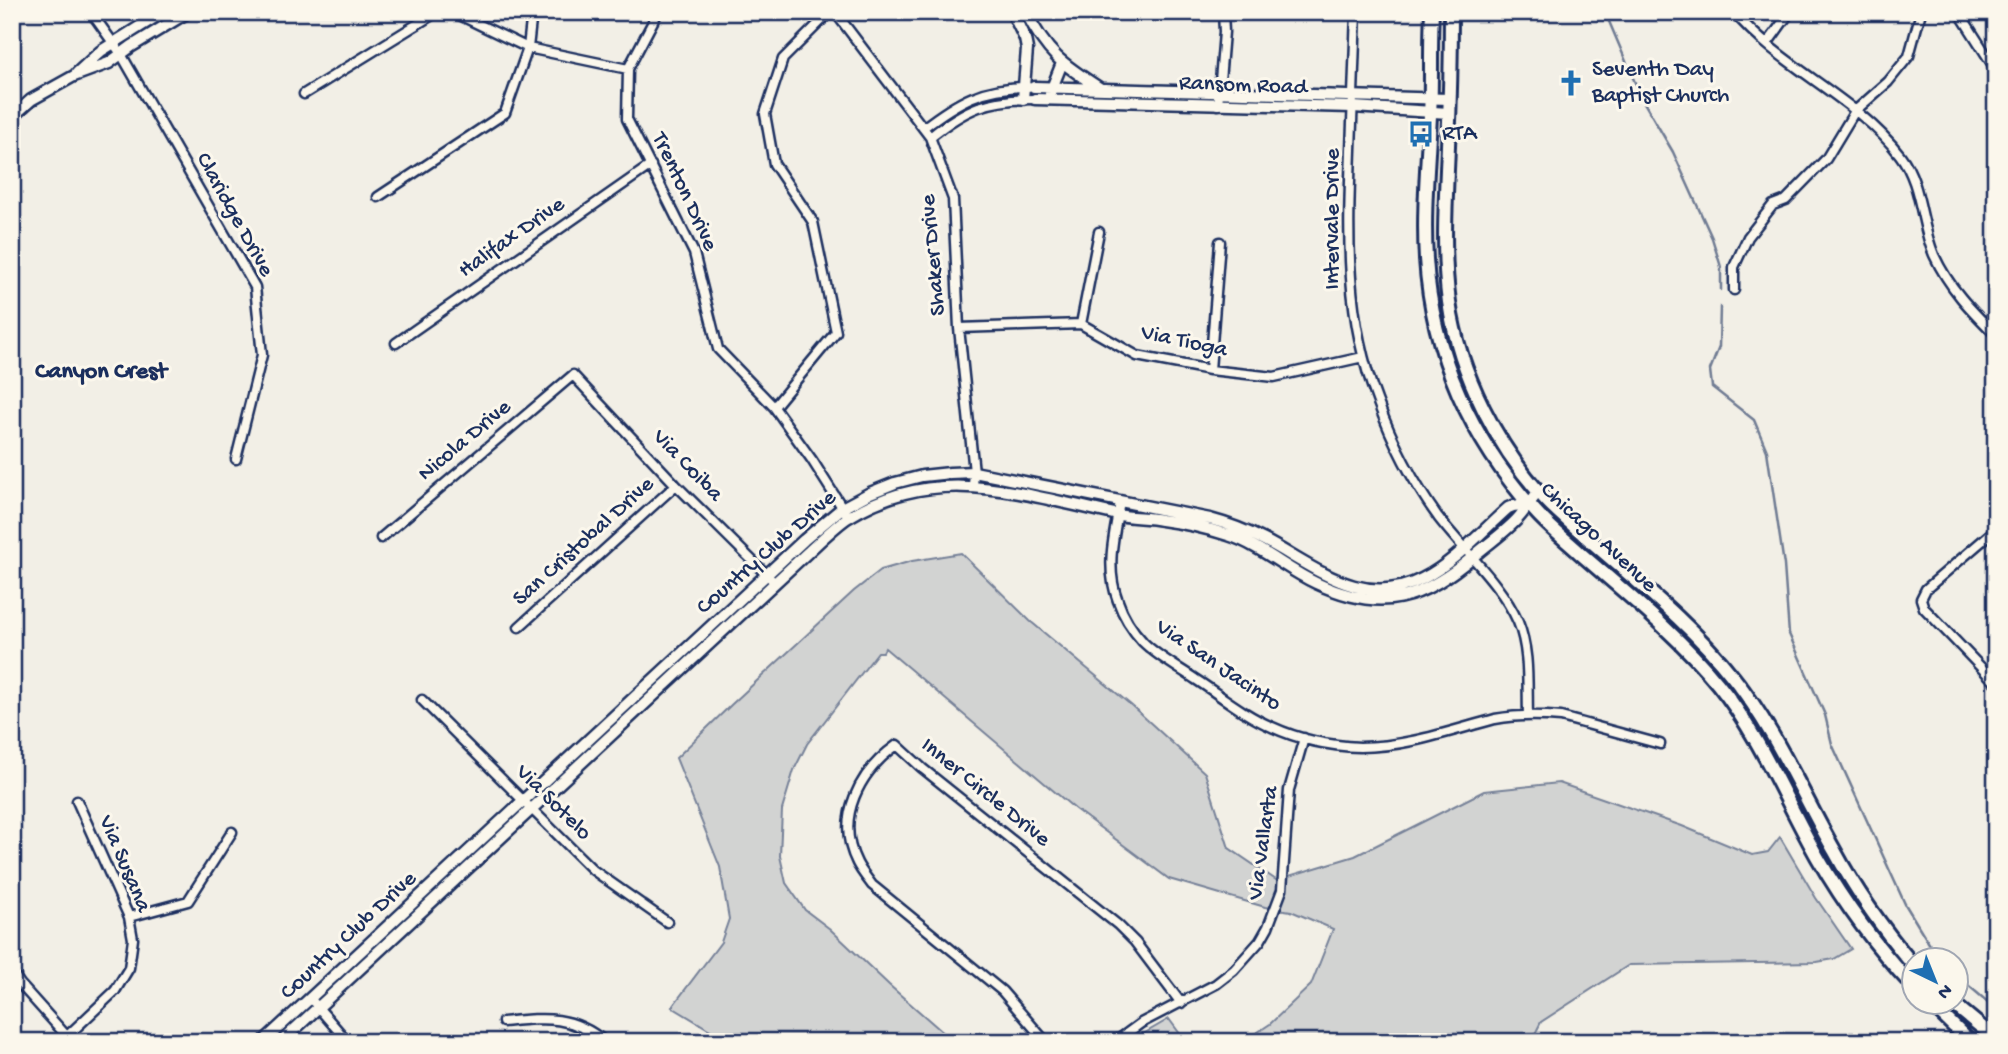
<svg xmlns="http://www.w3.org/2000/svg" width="2008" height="1054" font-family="'Gochi Hand',sans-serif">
  <rect width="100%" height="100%" fill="#f2efe6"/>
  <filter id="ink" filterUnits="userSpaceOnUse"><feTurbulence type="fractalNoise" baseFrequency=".0143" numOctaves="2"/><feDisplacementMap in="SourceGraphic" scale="14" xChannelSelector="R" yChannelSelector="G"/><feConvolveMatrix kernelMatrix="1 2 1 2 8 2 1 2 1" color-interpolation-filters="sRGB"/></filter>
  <g filter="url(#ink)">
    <path fill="#d2d3d2" stroke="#768198" stroke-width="2" d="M961,553L1030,621L1132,706L1205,773L1229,848L1276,880L1355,856L1484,791L1559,783L1682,826L1752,855L1768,852L1780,837L1816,898L1851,949L1834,959L1817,962L1629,965L1541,1022L1531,1042H1243L1270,1024L1311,985L1333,929L1291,911L1265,907L1169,879L1075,809L885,648L883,652H878L807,744L794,770L782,810L780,856L786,883L805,910L830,929L889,985L954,1042H730L672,1007L721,942L729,919L720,867L676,758L732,704L854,591L881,570L912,561Z
      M1169,1019L1186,1042H1131L1133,1040Z"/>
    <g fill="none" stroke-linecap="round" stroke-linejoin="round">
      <path stroke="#707b93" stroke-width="2.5" d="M1605,12L1642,99L1673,152L1712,238L1721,267V290
        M1720,307L1719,347L1710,370L1712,387L1754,420L1767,451L1784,565L1789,634L1825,715L1832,744L1905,904L1933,950L1942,960
        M1955,974L1996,1009"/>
      <g stroke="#1b2f5e" stroke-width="13">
        <path id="minor" d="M91,12L121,54L255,287L262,355L236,459
          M453,12L528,48L628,69
          M658,12L628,69L627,119L694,253L718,349L774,407L812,460L845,512
          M835,12L930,137L953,199L959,328L974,472L973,486
          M1356,12C1354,58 1353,104 1351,150C1348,236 1345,317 1377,400C1392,441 1412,481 1438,517C1463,550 1501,583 1518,622C1530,651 1527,685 1528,716
          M1734,12C1780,67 1857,98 1900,155C1922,184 1920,223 1934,255C1949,288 1971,310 1996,335
          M1959,12L1996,70
          M1767,44L1790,12
          M304,94L437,12
          M1218,105L1224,32L1223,12
          M923,128C958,101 983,87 1028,87
          M930,137C966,108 988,99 1035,99
          M378,197L505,113L528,48L532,12
          M1734,290V267L1748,237L1773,205L1786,200L1826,159L1855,111L1888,82L1909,56L1921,12
          M1081,324L1099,232
          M959,328L1081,324L1137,356L1210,370L1274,377L1363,357
          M396,343L651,165
          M1210,370L1220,242
          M774,407L836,332L813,222L774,164L765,114L783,59L830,12
          M1120,502C1114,535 1105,568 1118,601C1123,616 1132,630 1143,642C1158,657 1178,667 1195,679C1220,695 1244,715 1272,727C1298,739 1330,746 1360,747C1406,747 1450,731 1495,719C1517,715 1538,715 1561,717L1660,744
          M1996,529L1926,589L1921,599L1924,608L1996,683
          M381,538L573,375L676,485L775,583
          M519,627L676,485
          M422,700L593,870L667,922
          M129,917L188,901L232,832
          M12,972L20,984L72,1042
          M310,998L348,1042
          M503,1022C544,1018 571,1014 605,1042
          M61,1042L115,991L129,968L133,939L129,917L77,801
          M1046,1042L1002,991L872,885C867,878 861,871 857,863C834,818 860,771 897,745L922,768L1118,925L1135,942L1181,1003
          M1115,1042L1141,1023L1216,984L1234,970L1260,941L1268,927L1282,890L1289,790L1304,738"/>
      </g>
      <g stroke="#1b2f5e" stroke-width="15">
        <path id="tertiary" d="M1012,12L1025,39L1027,49L1023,99
          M1026,12C1047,54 1062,64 1101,89
          M77,73L101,51L163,12
          M1034,87L1449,99
          M1050,93L1062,63
          M1035,99L1353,107L1449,113
          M12,117L31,100L74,76L109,63L132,46L188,12
          M263,1042L804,540L842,508L870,493L895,483L922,476L950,473L974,472L1210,519C1229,524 1247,531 1264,540C1314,566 1362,610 1422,579C1454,563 1481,532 1508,508L1513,506L1528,504
          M281,1042L807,553C820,541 833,528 847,518C936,462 1021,494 1114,514C1129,518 1145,517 1161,520C1184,523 1207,528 1228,535C1260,545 1286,569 1316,583C1382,614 1422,600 1475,555C1490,542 1507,531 1519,517C1526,509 1532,499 1539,491"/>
      </g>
      <g stroke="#1b2f5e" stroke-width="18">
        <path id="primary" d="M1432,12C1430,47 1432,81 1430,115C1428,163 1423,211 1426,259C1432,354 1471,440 1535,511C1549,527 1566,540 1581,554C1628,595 1679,636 1718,684C1760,736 1785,800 1818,858C1845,905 1876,947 1913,986
          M1451,12C1451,57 1450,102 1448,146C1446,198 1442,251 1449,302C1459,373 1498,449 1546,500C1560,515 1577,528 1592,542C1640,584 1693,626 1733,677C1775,729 1801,792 1834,850C1856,891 1883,929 1913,965
          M1929,1002L1970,1042
          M1951,1002L1996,1039"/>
      </g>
      <use href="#minor" stroke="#fbf7ec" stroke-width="8"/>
      <use href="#tertiary" stroke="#fbf7ec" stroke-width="10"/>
      <use href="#primary" stroke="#fbf7ec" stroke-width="12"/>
    </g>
  </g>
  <defs>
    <g id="church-bare" transform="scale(2.1)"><path d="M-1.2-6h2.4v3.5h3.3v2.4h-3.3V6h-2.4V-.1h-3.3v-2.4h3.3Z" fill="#1f6fb2" stroke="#fbf7ec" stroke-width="2.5" paint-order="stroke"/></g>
    <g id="bus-bare" transform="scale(2.1)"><path d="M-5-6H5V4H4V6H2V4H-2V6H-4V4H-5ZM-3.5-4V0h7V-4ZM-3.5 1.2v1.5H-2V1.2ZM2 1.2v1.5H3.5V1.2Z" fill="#1f6fb2" stroke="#fbf7ec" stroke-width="2.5" paint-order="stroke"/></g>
  </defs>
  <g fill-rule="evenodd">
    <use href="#church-bare" x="1571" y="83"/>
    <use href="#bus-bare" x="1421" y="134"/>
  </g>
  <g text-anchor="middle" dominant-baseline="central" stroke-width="6" stroke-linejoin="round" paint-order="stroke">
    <g font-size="23" fill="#1b2f5e" stroke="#fbf7ec" text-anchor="start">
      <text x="1592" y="70">Seventh Day<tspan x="1592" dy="26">Baptist Church</tspan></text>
      <text x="1442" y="134">RTA</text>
    </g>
    <g font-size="23" fill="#1b2f5e" stroke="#fbf7ec">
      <text transform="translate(1243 86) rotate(2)">Ransom Road</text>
      <text transform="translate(684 192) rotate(65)">Trenton Drive</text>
      <text transform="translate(234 215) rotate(61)">Claridge Drive</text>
      <text transform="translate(1333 219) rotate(-90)">Intervale Drive</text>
      <text transform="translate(512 238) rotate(-35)">Halifax Drive</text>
      <text transform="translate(934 255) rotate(-95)">Shaker Drive</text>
      <text transform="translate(1184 342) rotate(12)">Via Tioga</text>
      <text transform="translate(465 441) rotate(-40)">Nicola Drive</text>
      <text transform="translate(687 466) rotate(46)">Via Coiba</text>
      <text transform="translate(1598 538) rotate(43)">Chicago Avenue</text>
      <text transform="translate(584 542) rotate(-42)">San Cristobal Drive</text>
      <text transform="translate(767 553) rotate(-41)">Country Club Drive</text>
      <text transform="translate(1218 666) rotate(34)">Via San Jacinto</text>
      <text transform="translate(985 793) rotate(39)">Inner Circle Drive</text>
      <text transform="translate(553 803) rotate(45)">Via Sotelo</text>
      <text transform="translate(1264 843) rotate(-82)">Via Vallarta</text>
      <text transform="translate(124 864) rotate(67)">Via Susana</text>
      <text transform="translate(349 936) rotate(-43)">Country Club Drive</text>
    </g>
    <g font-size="24" font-weight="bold" fill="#1b2f5e" stroke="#fbf7ec">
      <text x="101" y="372">Canyon Crest</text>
    </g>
  </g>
  <rect width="2008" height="1054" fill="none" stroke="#fbf7ec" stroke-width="42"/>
  <rect x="21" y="21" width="1966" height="1012" fill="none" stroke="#1b2f5e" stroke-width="2.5" filter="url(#ink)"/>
  <g transform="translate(1935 981) rotate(137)"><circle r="33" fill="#fbf7ec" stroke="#a1a7b3" stroke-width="2"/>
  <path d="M0-5L12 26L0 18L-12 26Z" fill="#1f6fb2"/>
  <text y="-10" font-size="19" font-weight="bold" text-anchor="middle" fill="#1b2f5e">N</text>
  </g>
</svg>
